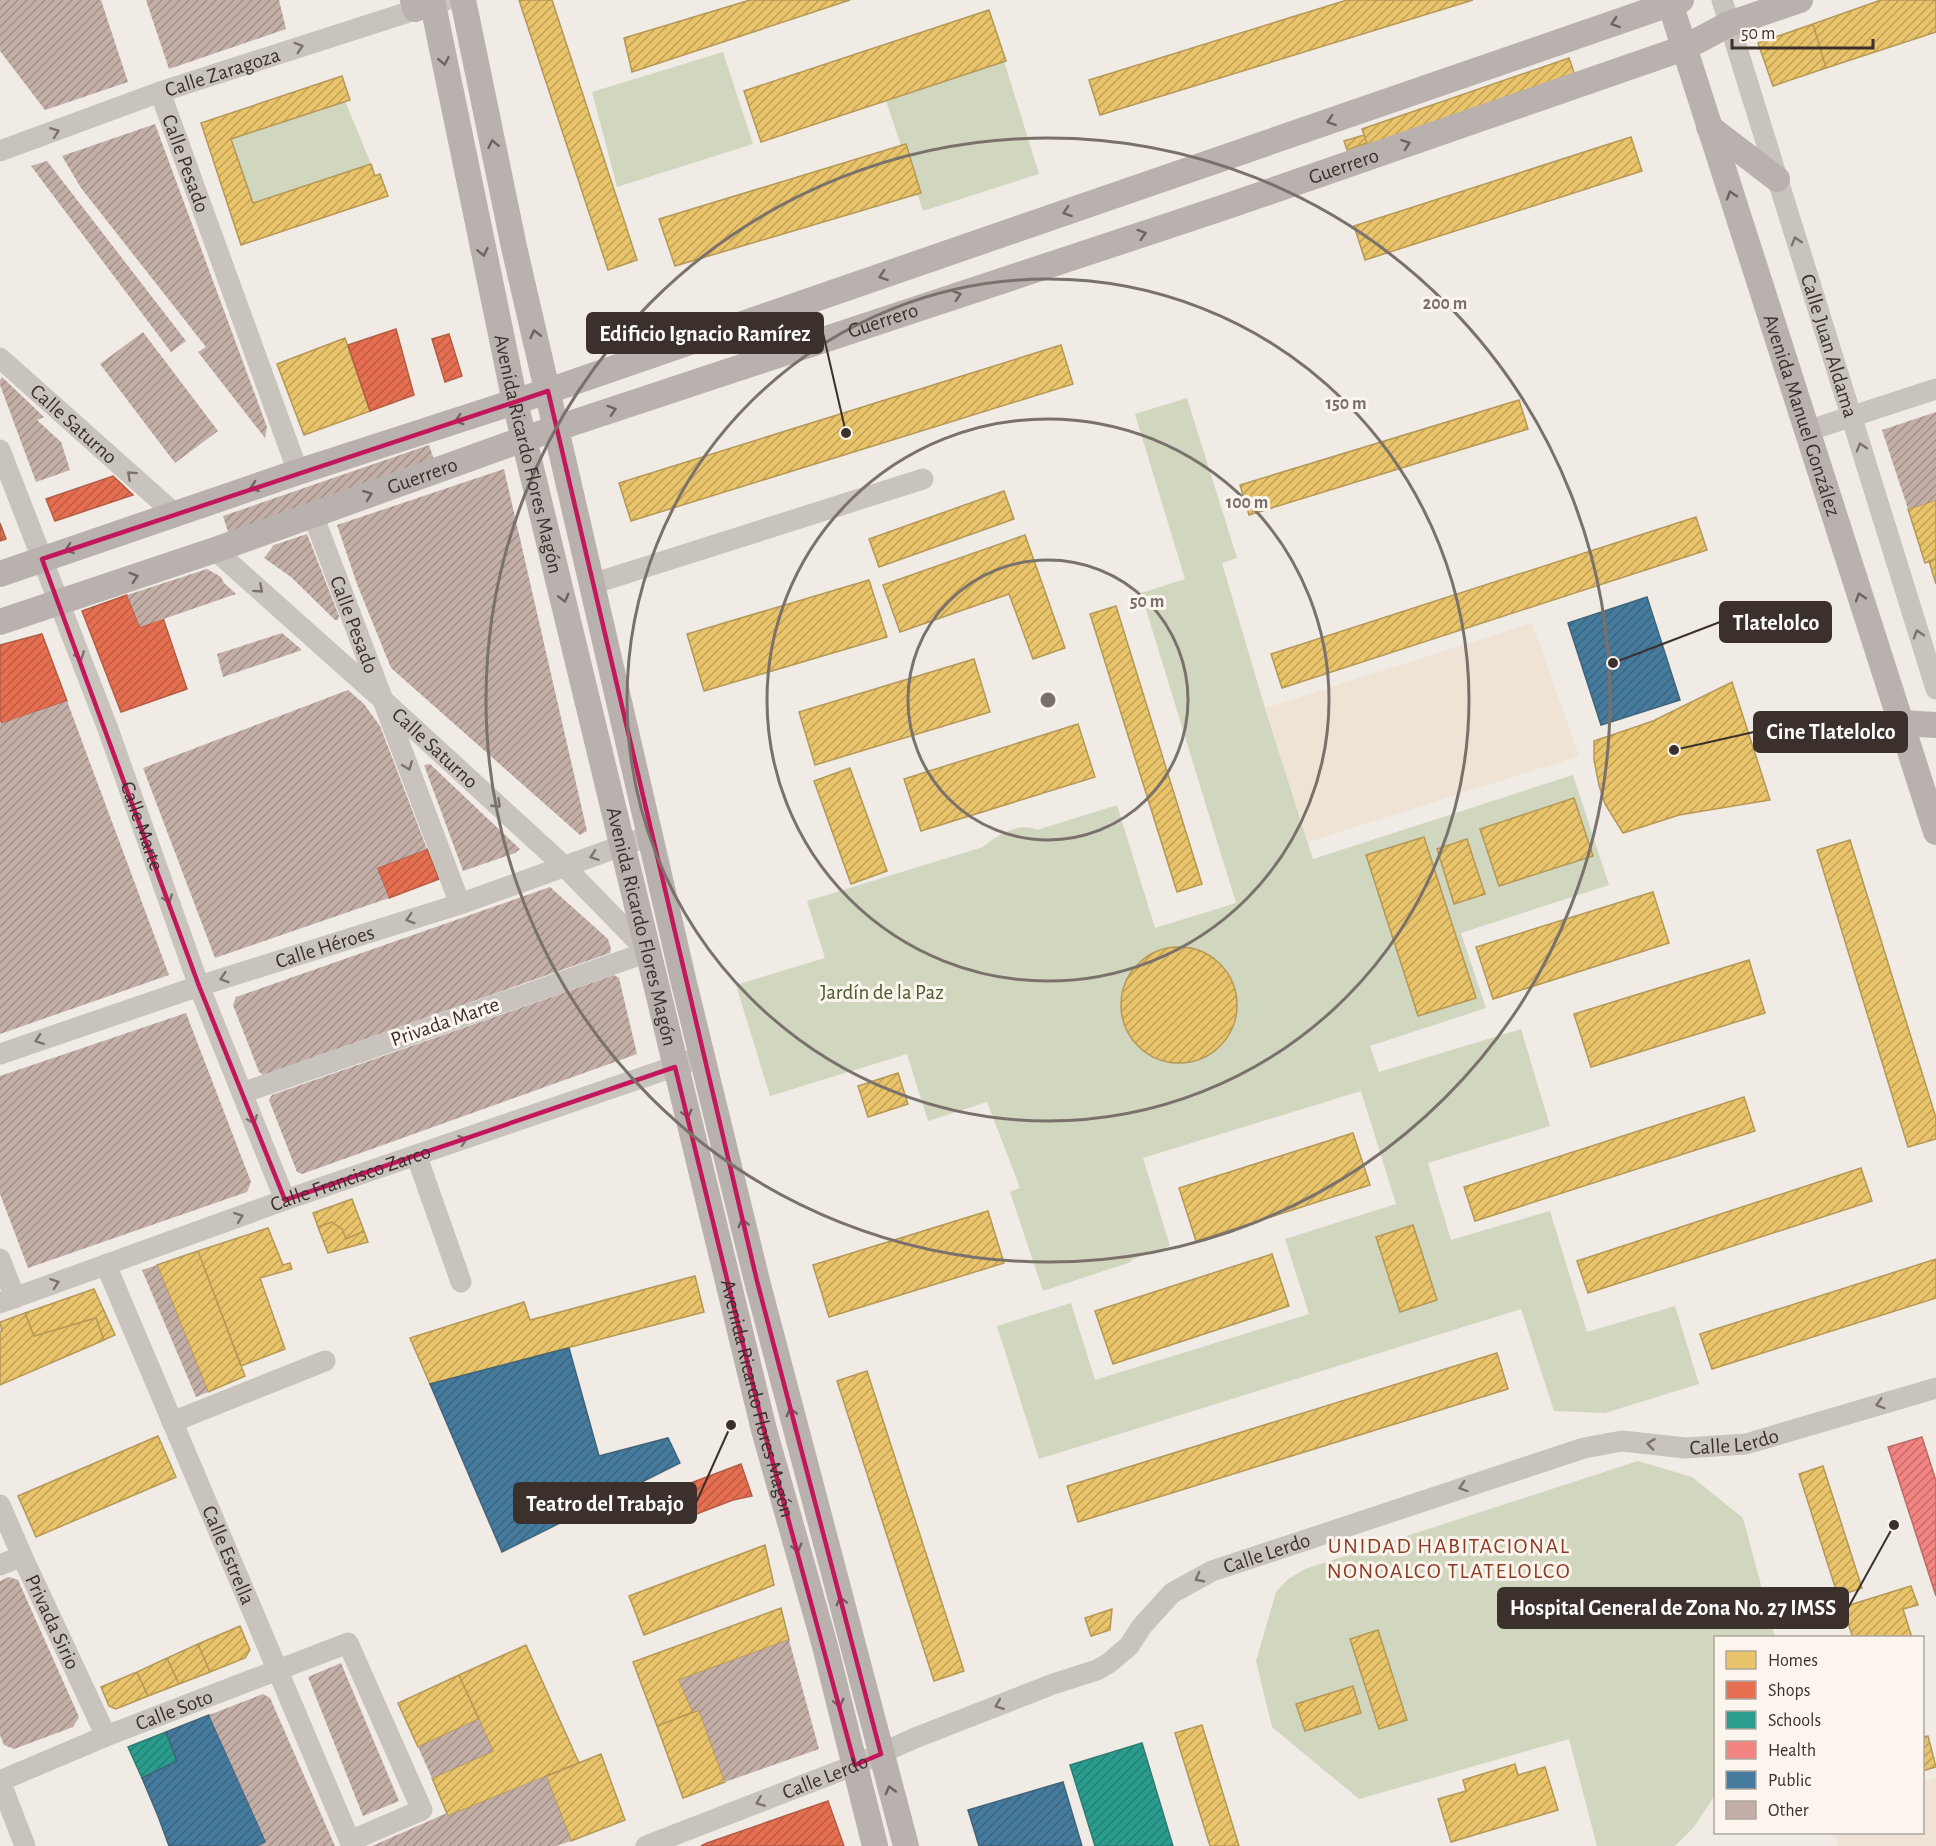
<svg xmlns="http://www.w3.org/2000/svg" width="1936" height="1846" font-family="'Alegreya Sans',sans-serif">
  <defs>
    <pattern id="homes-hatch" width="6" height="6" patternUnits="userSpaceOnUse" patternTransform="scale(1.5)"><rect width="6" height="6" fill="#e9c46a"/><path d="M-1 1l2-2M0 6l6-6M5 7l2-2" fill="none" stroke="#bea057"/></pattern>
    <pattern id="shops-hatch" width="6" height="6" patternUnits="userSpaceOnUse" patternTransform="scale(1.5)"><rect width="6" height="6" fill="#e76f51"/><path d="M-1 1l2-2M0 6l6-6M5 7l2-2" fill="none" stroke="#bc5c43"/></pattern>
    <pattern id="schools-hatch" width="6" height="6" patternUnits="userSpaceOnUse" patternTransform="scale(1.5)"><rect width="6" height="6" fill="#2a9d8f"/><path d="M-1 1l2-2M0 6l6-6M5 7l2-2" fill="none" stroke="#258075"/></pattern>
    <pattern id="health-hatch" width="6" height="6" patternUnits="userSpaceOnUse" patternTransform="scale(1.5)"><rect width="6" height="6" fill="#f28482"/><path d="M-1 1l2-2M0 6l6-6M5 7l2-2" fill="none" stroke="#c56c6b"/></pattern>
    <pattern id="public-hatch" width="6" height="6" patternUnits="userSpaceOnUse" patternTransform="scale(1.5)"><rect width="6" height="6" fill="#457b9d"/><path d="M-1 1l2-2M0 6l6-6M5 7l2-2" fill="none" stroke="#3b6580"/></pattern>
    <pattern id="building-hatch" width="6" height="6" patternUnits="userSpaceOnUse" patternTransform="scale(1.5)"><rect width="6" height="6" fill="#c3afa7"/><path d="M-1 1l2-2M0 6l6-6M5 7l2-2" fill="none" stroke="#a08f88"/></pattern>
  </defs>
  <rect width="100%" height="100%" fill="#f0ebe5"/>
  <path fill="#d1d6bf" d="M723,52L753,144L617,187L592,92Z
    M1004,61L1039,174L923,211L886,101Z
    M345,101L371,164L253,203L231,139Z
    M1187,398L1237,558L1222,563L1265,708L1313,859L1573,775L1609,885L1461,933L1486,1008L1370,1046L1379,1072L1521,1029L1550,1126L1428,1163L1451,1240L1550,1211L1587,1332L1675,1306L1699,1384L1605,1413L1554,1411L1521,1309L1039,1459L997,1326L1071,1303L1095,1380L1309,1314L1285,1239L1396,1204L1361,1091L1143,1158L1170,1246L1131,1260V1262L1043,1291L1010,1192L1020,1188L987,1102L928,1121L907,1054L770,1096L736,985L825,958L807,901L983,847C996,836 1019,821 1037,830L1117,805L1155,928L1236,903L1141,593L1185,579L1135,414Z
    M1638,1461L1692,1477L1743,1518L1775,1637L1716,1638L1715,1795L1694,1827L1675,1846H1597L1569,1739L1359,1799L1272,1727L1256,1661L1276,1592L1287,1580L1305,1569Z"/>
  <path fill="#eee3d5" d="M1532,623L1579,756L1308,842L1265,708Z
    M1936,1777V1846H1838L1834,1833L1922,1832L1923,1781Z"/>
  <path fill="url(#homes-hatch)" stroke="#b59857" stroke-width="1.5" d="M519,0H552L637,260L608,270Z
    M750,0H850L632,72L624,38Z
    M1347,0H1473L1100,115L1089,80Z
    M1881,0H1936V32L1826,68L1813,24Z
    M989,10L1006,61L761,142L744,91Z
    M1813,24L1826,68L1773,86L1758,43Z
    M1569,58L1576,78L1369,149L1362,129Z
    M342,76L350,100L231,139L253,203L371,164L375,176L380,174L388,196L241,245L201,123Z
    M1364,135L1367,143L1347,150L1344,141Z
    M1631,137L1642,171L1365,260L1354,226Z
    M906,144L921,193L675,266L659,219Z
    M345,338L370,411L304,435L277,364Z
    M1061,345L1073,384L631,521L619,483Z
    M1519,400L1528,429L1249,515L1240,485Z
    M1004,491L1014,519L879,567L869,539Z
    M1936,500V559L1925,563L1908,509Z
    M1696,517L1707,550L1282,688L1271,654Z
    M1025,535L1065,648L1033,659L1009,594L900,632L883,585Z
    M1936,559V584L1929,561Z
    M869,580L887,637L704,691L687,634Z
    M1116,606L1202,884L1177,892L1090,614Z
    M974,659L990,712L815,765L799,712Z
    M1732,682L1770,800L1679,815L1623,833L1605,804L1599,785L1594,760V741L1653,721Z
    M1078,724L1095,777L921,831L904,779Z
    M850,768L887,871L851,884L814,781Z
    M1574,798L1593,856L1499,886L1480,829Z
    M1424,837L1476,998L1418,1016L1366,855Z
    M1467,839L1485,894L1454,904L1437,849Z
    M1850,840L1936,1118V1139L1908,1147L1817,850Z
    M1653,892L1669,943L1493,999L1476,947Z
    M1121 1005a58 58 0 1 1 116 0a58 58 0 1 1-116 0Z
    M1749,960L1765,1013L1591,1067L1574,1014Z
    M898,1073L908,1104L868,1117L858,1086Z
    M1744,1097L1755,1131L1475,1221L1464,1187Z
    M1353,1133L1370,1185L1196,1241L1179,1188Z
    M1861,1168L1872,1201L1588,1293L1577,1261Z
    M352,1199L364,1231L346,1239L342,1229L332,1222L318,1227L313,1213Z
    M988,1211L1004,1263L829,1317L813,1265Z
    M332,1222L342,1229L346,1239L364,1231L368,1242L328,1253L318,1227Z
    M1413,1225L1437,1300L1400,1312L1376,1237Z
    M268,1228L283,1265L290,1263L292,1269L260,1278L285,1349L241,1366L198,1251Z
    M198,1251L245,1376L208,1392L157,1265Z
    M1272,1254L1289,1306L1113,1364L1095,1311Z
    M1936,1259V1298L1712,1369L1700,1334Z
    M695,1276L704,1312L430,1384L410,1338L524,1302L530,1320Z
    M94,1289L115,1335L104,1340L96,1318L34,1336L25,1313Z
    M25,1313L34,1336L96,1318L104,1340L0,1385V1331H2L0,1322Z
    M1497,1353L1508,1389L1078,1522L1067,1486Z
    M867,1371L964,1671L934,1681L837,1381Z
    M158,1436L176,1477L36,1537L18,1496Z
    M1823,1466L1862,1588L1838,1596L1799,1474Z
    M765,1545L774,1585L644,1635L629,1596Z
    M1911,1586L1918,1605L1903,1609L1912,1638H1853L1843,1607Z
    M781,1608L789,1640L679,1680L693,1712L657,1726L633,1662Z
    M1112,1609L1110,1630L1091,1636L1085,1618Z
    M240,1626L250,1650L245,1658L210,1672L198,1644Z
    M1378,1630L1407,1720L1379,1729L1350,1639Z
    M198,1644L210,1672L179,1684L167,1658Z
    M526,1645L579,1763L448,1816L432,1778L493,1751L459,1675Z
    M167,1658L179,1684L148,1696L137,1672Z
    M137,1672L148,1696L116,1709L109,1706L101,1687Z
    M459,1675L479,1719L418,1747L398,1703Z
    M1353,1686L1361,1713L1305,1731L1296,1704Z
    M699,1710L725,1782L683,1798L657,1726Z
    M1202,1725L1239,1846H1210L1175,1733Z
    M1928,1736L1936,1767L1922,1771V1737Z
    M601,1754L625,1820L571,1841L546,1776Z
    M1515,1764L1518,1775L1545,1767L1558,1810L1451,1842L1438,1799L1466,1791L1463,1780Z"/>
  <path fill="url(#shops-hatch)" stroke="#b35c46" stroke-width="1.5" d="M396,329L414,395L370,411L348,345Z
    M449,334L462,376L445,382L432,339Z
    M113,476L133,495L55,521L46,499Z
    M0,523L6,539L0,541Z
    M127,595L140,627L163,618L187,689L121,712L82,611Z
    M42,634L67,701L2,724L0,719V645Z
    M427,849L439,879L389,898L377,868Z
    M741,1464L752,1496L733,1500L686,1518L675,1489Z
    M828,1801L844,1846H701L707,1843Z"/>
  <path fill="url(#schools-hatch)" stroke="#2f7c71" stroke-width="1.5" d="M166,1732L177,1761L142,1778L128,1747Z
    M1142,1743L1173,1846H1095L1070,1765Z"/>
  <path fill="url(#health-hatch)" stroke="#bb6b68" stroke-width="1.5" d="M1922,1437L1936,1481V1596L1888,1447Z"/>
  <path fill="url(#public-hatch)" stroke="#42647b" stroke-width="1.5" d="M1647,597L1680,700L1601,725L1568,623Z
    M569,1348L599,1456L668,1438L680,1463L502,1552L430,1384Z
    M209,1715L266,1842L258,1846H169L158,1816L142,1778L177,1761L166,1732Z
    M1063,1782L1082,1846H979L968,1810Z"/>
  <path fill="url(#building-hatch)" d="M0,0H101L128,82L45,110L0,51Z
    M146,0H279L286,29L169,69Z
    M155,124L267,427L265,438L198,352L206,347L81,188L62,156Z
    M47,161L186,341L171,352L31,166Z
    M143,332L218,431L175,463L100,364Z
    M2,377L44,417L37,420L61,442L70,470L36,482L0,385V380Z
    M1936,412V500L1908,509L1882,430Z
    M429,445L436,465L229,535L223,516Z
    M504,469L587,831L580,835L391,668L357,584L337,525Z
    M307,534L339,616L338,620H335L291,577L264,558L274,545Z
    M207,569L221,577L224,583L236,594L140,627L127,595Z
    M282,633L302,650L223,677L217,654Z
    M348,690L364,704L380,726L427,849L377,868L389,898L215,958L143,768Z
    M67,701L169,975L0,1034V724Z
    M430,764L504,834L520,849L515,853L463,871L424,765Z
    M550,887L608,939L611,949L610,953L263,1075L259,1072L233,1005L236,997Z
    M614,975L619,978L637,1054L302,1174L297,1172L269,1100L272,1095Z
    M186,1013L251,1182L247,1192L28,1268L0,1194V1076Z
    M157,1265L208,1392L196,1397L142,1270Z
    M9,1577L18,1580L79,1717L73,1727L14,1749L4,1745L0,1735V1581Z
    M789,1640L819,1749L725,1782L699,1710L693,1712L679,1680Z
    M341,1663L399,1801L363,1816L308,1677Z
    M263,1694L270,1698L335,1846H258L266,1842L209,1715Z
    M479,1719L493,1751L432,1778L418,1747Z
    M546,1776L571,1841L556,1846H372L447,1813L448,1816Z"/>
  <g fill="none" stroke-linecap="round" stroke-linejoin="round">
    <g stroke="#c9c3be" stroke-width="21">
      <path id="s1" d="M1722,0L1936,689"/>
      <path id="s2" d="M160,92L298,472"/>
      <path id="s3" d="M0,151L160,92L446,0"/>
      <path id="s4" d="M0,358L175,514"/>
      <path d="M1807,431L1936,389"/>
      <path id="s5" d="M0,450L108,729L199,986L285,1200"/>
      <path id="s6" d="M313,515L460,904"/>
      <path id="s7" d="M215,550L383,700L564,866L648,952L242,1093"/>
      <path d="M592,584L923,479"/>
      <path id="s8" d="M0,1054L199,986L460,904L649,836"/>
      <path d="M417,1157L461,1282"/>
      <path d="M0,1259L15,1298"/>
      <path id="s9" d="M106,1265L352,1846"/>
      <path id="s10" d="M0,1303L285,1200L702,1057"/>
      <path d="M172,1422L325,1361"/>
      <path id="s11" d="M0,1505L22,1556L106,1736"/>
      <path d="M0,1565L22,1556"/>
      <path id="s12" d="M0,1781L106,1736L348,1643L422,1810L350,1841"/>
      <path d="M0,1781L25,1846"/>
      <path id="s13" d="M646,1846L855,1765L915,1738L1053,1684L1097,1670L1109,1663L1129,1646L1142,1626L1172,1593L1212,1571L1584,1448L1622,1441L1685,1448L1746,1444L1936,1388"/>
    </g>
    <g stroke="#b8b1ad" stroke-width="26">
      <path d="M413,0L415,9"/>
      <path id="s14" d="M432,0L515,402L764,1430L825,1646L875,1846"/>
      <path d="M463,0L514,247L683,979L757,1281L906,1846"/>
      <path id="s15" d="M1669,0L1936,832"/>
      <path d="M1709,127L1777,179"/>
      <path d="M0,574L298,472L548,391L1681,0"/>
      <path id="s16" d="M0,622L215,550L524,439L1222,208L1684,48L1729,24L1800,0"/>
      <path d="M1901,723L1936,725"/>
    </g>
  </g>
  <defs><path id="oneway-chevron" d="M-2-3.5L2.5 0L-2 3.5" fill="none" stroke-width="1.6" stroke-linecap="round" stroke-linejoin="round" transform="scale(1.5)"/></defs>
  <g stroke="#6d645f">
    <use href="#oneway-chevron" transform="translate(1615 23) rotate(161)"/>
    <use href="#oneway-chevron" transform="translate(444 61) rotate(79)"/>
    <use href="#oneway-chevron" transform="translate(1331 121) rotate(161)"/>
    <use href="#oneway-chevron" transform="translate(493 144) rotate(-102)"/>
    <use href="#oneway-chevron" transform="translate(1406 144) rotate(-19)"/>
    <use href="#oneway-chevron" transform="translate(1731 195) rotate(-108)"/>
    <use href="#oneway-chevron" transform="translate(1067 212) rotate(161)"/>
    <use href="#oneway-chevron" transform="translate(1142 234) rotate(-18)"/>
    <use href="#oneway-chevron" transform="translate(483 252) rotate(78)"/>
    <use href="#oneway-chevron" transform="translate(883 276) rotate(161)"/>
    <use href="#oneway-chevron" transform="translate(957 295) rotate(-18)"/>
    <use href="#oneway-chevron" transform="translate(535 334) rotate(-103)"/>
    <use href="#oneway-chevron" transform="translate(612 410) rotate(-18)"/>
    <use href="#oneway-chevron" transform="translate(459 420) rotate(162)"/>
    <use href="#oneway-chevron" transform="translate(254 487) rotate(161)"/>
    <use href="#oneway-chevron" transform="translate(368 495) rotate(-20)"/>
    <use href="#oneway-chevron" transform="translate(69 549) rotate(161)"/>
    <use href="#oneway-chevron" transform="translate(134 577) rotate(-18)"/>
    <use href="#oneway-chevron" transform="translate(1860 597) rotate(-108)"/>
    <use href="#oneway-chevron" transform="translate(564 598) rotate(76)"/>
    <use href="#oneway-chevron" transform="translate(687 1114) rotate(76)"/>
    <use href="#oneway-chevron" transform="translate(743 1223) rotate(-104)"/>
    <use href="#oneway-chevron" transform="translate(791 1412) rotate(-105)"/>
    <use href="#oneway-chevron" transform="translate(797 1548) rotate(74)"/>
    <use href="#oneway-chevron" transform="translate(841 1601) rotate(-105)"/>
    <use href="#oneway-chevron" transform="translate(839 1703) rotate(76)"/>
    <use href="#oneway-chevron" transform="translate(890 1790) rotate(-105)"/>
  </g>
  <g stroke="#7b726d">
    <use href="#oneway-chevron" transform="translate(299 47) rotate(-18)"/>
    <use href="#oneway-chevron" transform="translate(55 132) rotate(-21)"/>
    <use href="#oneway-chevron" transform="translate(1796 241) rotate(-107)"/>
    <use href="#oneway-chevron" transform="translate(1861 447) rotate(-107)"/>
    <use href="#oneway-chevron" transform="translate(131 475) rotate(-138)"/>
    <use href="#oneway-chevron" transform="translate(259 589) rotate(42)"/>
    <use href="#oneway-chevron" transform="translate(1918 634) rotate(-107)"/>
    <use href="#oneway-chevron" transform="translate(80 656) rotate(69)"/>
    <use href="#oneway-chevron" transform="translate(408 766) rotate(69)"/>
    <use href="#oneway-chevron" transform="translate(497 804) rotate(43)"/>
    <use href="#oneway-chevron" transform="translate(594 856) rotate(161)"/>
    <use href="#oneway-chevron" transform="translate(168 899) rotate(70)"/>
    <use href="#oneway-chevron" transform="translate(410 919) rotate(163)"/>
    <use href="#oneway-chevron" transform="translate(224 978) rotate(163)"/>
    <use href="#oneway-chevron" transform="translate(39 1040) rotate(161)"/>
    <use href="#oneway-chevron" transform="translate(253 1120) rotate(68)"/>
    <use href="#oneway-chevron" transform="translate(463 1140) rotate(-19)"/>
    <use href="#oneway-chevron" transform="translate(239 1217) rotate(-20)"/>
    <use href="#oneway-chevron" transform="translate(55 1283) rotate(-19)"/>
    <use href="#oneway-chevron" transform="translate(1880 1404) rotate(164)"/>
    <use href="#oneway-chevron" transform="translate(1651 1444) rotate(-173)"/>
    <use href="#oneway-chevron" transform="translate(1463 1487) rotate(162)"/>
    <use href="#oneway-chevron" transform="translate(1199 1578) rotate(152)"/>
    <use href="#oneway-chevron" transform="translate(999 1705) rotate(159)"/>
    <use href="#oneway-chevron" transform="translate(760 1802) rotate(158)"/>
  </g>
  <path fill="none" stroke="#c2185b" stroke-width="4.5" stroke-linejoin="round" d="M548,391L757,1281L881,1754L855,1765L764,1430L675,1067L285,1200L199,986L42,559Z"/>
  <g fill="none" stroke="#7a716c" stroke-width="3">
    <circle cx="1048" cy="700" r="140"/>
    <circle cx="1048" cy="700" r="281"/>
    <circle cx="1048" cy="700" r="421"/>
    <circle cx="1048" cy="700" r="562"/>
  </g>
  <g text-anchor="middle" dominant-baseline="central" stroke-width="6" stroke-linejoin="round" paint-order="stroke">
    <g font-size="21" fill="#3b302b" stroke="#fbf5ee">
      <text stroke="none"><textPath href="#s3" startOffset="236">Calle Zaragoza</textPath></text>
      <text stroke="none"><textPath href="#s2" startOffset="76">Calle Pesado</textPath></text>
      <text stroke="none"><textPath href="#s16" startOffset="1419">Guerrero</textPath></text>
      <text stroke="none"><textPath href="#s16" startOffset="933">Guerrero</textPath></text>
      <text stroke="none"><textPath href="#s1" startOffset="362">Calle Juan Aldama</textPath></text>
      <text stroke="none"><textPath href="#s15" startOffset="436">Avenida Manuel González</textPath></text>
      <text stroke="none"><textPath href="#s4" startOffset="99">Calle Saturno</textPath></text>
      <text stroke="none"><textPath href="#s14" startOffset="464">Avenida Ricardo Flores Magón</textPath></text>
      <text stroke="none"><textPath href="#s16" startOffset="447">Guerrero</textPath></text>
      <text stroke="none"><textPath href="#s6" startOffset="117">Calle Pesado</textPath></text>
      <text stroke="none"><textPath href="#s7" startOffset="296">Calle Saturno</textPath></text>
      <text stroke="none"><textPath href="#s5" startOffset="402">Calle Marte</textPath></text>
      <text stroke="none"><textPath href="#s14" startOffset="950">Avenida Ricardo Flores Magón</textPath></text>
      <text stroke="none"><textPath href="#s8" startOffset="342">Calle Héroes</textPath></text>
      <text transform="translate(445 1022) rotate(-19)">Privada Marte</text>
      <text stroke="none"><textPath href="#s10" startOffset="372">Calle Francisco Zarco</textPath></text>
      <text stroke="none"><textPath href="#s14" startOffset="1436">Avenida Ricardo Flores Magón</textPath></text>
      <text stroke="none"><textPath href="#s13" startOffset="1182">Calle Lerdo</textPath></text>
      <text stroke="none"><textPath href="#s13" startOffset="696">Calle Lerdo</textPath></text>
      <text stroke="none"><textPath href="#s9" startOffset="315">Calle Estrella</textPath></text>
      <text stroke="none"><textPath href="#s11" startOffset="128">Privada Sirio</textPath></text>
      <text stroke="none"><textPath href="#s12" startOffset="188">Calle Soto</textPath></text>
      <text stroke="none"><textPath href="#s13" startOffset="192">Calle Lerdo</textPath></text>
    </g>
    <g font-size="21" fill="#4a5a2e" stroke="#fbf5ee">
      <text x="882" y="992">Jardín de la Paz</text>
    </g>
    <g font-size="22" letter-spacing="1.5" fill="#8c3b22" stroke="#fbf5ee">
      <text x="1449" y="1546">UNIDAD HABITACIONAL<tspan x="1449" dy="25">NONOALCO TLATELOLCO</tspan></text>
    </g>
  </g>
  <circle cx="1048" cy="700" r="9" fill="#7a716c" stroke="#fbf5ee" stroke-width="3"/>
  <g font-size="18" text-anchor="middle" font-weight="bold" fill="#7a716c" stroke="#fbf5ee" stroke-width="6" stroke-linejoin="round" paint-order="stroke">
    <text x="1445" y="309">200 m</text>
    <text x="1346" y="409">150 m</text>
    <text x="1247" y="508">100 m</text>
    <text x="1147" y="607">50 m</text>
  </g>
  <path fill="none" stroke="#3b302b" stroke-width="2" d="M846 433L823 333M1613 663L1720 622M1674 750L1754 732M731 1425L696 1503M1894 1525L1848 1608"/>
  <g fill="#3b302b" stroke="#fbf5ee" stroke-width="2">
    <circle cx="846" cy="433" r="6"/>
    <circle cx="1613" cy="663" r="6"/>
    <circle cx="1674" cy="750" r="6"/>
    <circle cx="731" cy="1425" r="6"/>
    <circle cx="1894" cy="1525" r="6"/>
  </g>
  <g fill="#3b302b" stroke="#3b302b" stroke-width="2">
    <rect x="587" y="313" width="236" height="40" rx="6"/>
    <rect x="1720" y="602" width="111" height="40" rx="6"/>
    <rect x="1754" y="712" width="153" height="40" rx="6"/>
    <rect x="514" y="1483" width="182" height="40" rx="6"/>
    <rect x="1498" y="1588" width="350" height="40" rx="6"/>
  </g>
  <g font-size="22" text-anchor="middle" font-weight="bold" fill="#fff">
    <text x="705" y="341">Edificio Ignacio Ramírez</text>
    <text x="1776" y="630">Tlatelolco</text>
    <text x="1831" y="739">Cine Tlatelolco</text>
    <text x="605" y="1511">Teatro del Trabajo</text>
    <text x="1673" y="1615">Hospital General de Zona No. 27 IMSS</text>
  </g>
  <rect x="1714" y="1636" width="210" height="198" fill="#fbf5ee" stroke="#aea6a0" stroke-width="1.5"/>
  <rect x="1726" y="1651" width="30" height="18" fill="#e9c46a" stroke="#aea6a0" stroke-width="1.5"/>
  <text x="1768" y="1666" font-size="18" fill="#3b302b">Homes</text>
  <rect x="1726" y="1681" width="30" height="18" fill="#e76f51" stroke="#aea6a0" stroke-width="1.5"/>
  <text x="1768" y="1696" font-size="18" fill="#3b302b">Shops</text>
  <rect x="1726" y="1711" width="30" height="18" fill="#2a9d8f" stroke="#aea6a0" stroke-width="1.5"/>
  <text x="1768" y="1726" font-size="18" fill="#3b302b">Schools</text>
  <rect x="1726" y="1741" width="30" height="18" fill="#f28482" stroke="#aea6a0" stroke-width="1.5"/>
  <text x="1768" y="1756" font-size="18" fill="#3b302b">Health</text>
  <rect x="1726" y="1771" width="30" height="18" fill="#457b9d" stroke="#aea6a0" stroke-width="1.5"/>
  <text x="1768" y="1786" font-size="18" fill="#3b302b">Public</text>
  <rect x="1726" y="1801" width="30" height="18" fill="#c3afa7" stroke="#aea6a0" stroke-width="1.5"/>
  <text x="1768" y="1816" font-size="18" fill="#3b302b">Other</text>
  <path d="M1732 39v9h141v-9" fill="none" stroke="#3b302b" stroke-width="3"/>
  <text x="1741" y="39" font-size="18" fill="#3b302b" stroke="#fbf5ee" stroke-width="4.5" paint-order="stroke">50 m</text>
</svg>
